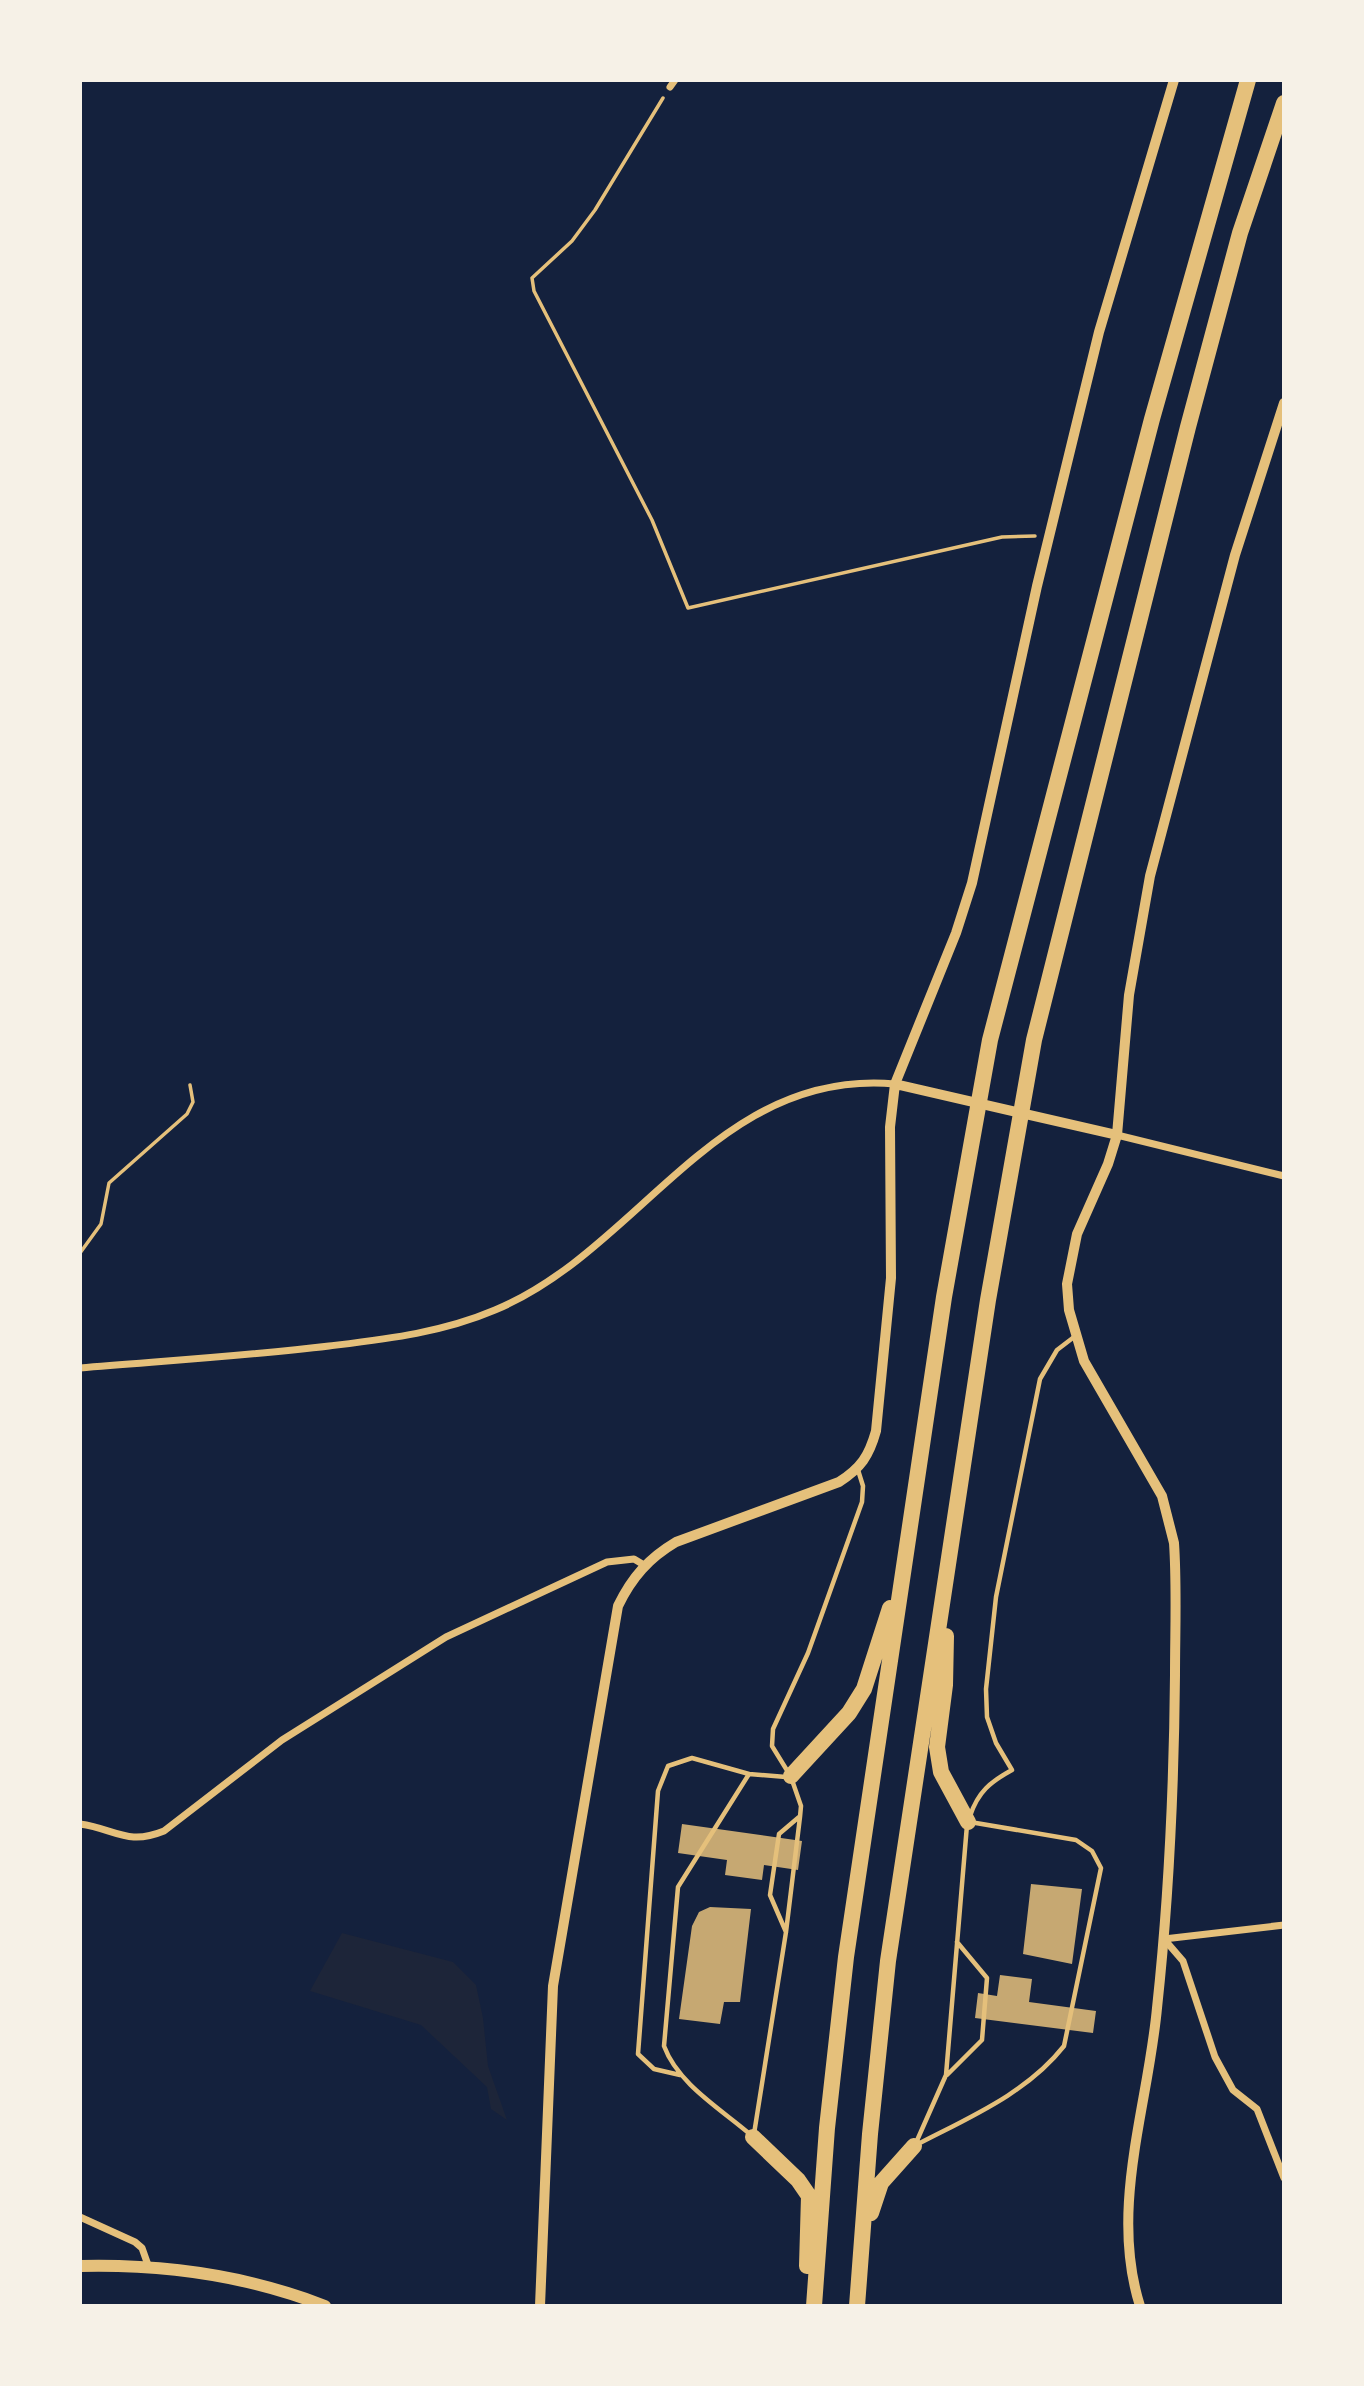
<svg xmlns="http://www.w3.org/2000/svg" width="1364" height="2386" font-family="Montserrat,sans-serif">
  <rect width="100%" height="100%" fill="#14213d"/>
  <path fill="#1d2539" d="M342,1933L453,1962L476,1985L483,2018L488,2066L507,2120L491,2109L487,2087L421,2025L310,1991Z"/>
  <path fill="#c6a872" d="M682,1824L802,1841L798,1870L764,1865L762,1880L725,1875L727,1860L678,1853Z
    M1031,1884L1082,1889L1072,1964L1023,1954Z
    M710,1907L751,1909L740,2002H724L720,2024L679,2019L692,1926L699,1912Z
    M1000,1975L1032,1979L1029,2002L1096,2011L1093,2033L975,2018L978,1993L997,1996Z"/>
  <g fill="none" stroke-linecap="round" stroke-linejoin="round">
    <path stroke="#e5c07b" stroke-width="3.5" d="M663,98L595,210L572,241L532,278L534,291L652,520L688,608L1002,537L1035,536
      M80,1253L101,1224L109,1183L187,1114L193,1102L190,1085"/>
    <path stroke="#e5c07b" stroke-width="4.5" d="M788,1772L772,1746L773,1729L808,1653L862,1502L863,1486L858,1470
      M970,1816C978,1792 990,1782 1012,1770L996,1743L987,1717L986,1689L996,1597L1040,1379L1057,1350L1074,1337
      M786,1932L770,1895L779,1834L799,1817
      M680,2075L654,2069L638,2054L658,1791L668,1766L692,1758L749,1774
      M947,2075L982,2040L987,1978L957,1942
      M754,2134L786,1932L800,1817L801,1806L792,1780
      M751,2135C721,2109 678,2084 664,2046L678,1887L749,1774L786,1777
      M918,2144C970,2117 1027,2093 1064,2046L1101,1868L1092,1851L1076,1840L970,1822
      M915,2145L946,2075L967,1825"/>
    <path stroke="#e5c07b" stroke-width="7" d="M670,87L675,80
      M1117,1135L1284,1176
      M80,1368C163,1361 247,1356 329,1346C386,1339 441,1333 495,1310C640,1250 716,1068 895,1084
      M80,1824C116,1829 127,1846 164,1831L282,1740L446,1637L607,1562L634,1559L644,1565
      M1164,1939L1183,1961L1215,2057L1233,2090L1257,2109L1284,2178
      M1164,1939L1284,1925
      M80,2217L135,2242L142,2248L148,2265"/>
    <path stroke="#e5c07b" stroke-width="10" d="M895,1084L1117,1135
      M540,2306L553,1986L618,1606C632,1577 649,1558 676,1542L839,1482C861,1468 869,1456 876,1431L891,1278L890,1127L895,1084L956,933L972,883L1037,586L1099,332L1174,80
      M1140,2306C1109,2208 1148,2107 1157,2008C1169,1897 1174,1787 1175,1675C1175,1631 1177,1587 1174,1543L1162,1496L1084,1361L1069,1310L1067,1284L1077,1234L1108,1164L1117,1135L1129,995L1150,876L1235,555L1284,403"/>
    <path stroke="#e5c07b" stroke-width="12" d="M80,2266C164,2264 246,2275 325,2306"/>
    <path stroke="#e5c07b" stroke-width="16" d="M946,1636L945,1685L937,1747L941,1772L968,1822
      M791,1776L849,1713L864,1689L890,1608
      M753,2137L798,2180L809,2196L807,2266
      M871,2213L881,2183L914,2146
      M814,2306L827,2128L846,1957L944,1297L990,1040L1152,419L1248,80
      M857,2306L870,2134L888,1961L988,1300L1034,1040L1188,427L1240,233L1284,103"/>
  </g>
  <rect width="1364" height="2386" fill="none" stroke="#f6f1e7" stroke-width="164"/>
</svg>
